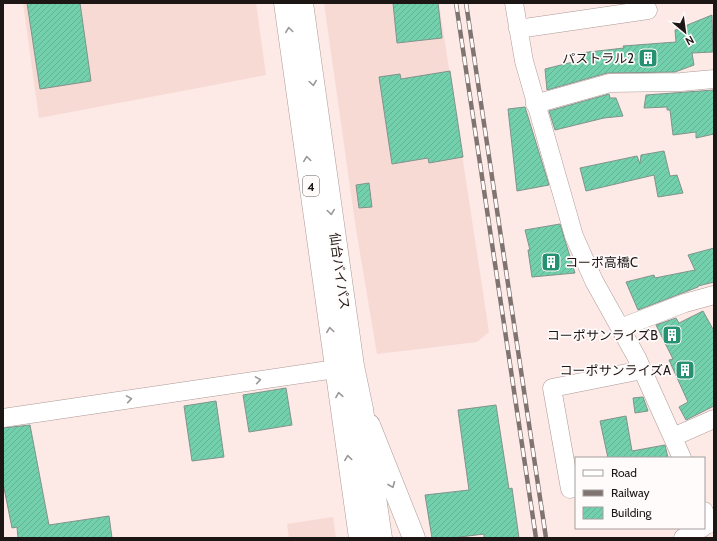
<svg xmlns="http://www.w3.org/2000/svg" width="717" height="541" font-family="Cabin,'Noto Sans JP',sans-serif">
  <defs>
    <pattern id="building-hatch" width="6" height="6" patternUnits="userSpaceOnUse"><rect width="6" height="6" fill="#72d0ad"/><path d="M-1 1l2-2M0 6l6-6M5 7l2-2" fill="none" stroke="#62b294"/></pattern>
  </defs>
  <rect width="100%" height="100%" fill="#fde9e5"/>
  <path fill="#f7dad4" d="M23,3H256L266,75L39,118Z
    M324,3H439L489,332L477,342L377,354L356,229Z
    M333,517L336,538H289L287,524Z"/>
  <path fill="url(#building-hatch)" stroke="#82938b" d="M27,3H80L91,81L40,89Z
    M393,3H438L442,38L397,43Z
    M712,15L713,52L692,53L694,65L675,72L607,73L547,90L545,69L581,60L580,53L624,48L623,46L676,42L675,30Z
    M450,71L463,157L429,163L428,158L392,164L379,77L400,74L401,79Z
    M714,90V134L696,138V132L673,135L670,110H667V107L644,108L646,95Z
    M609,94L610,98H616L623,116L604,118L555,130L549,111Z
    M525,107L549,185L517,191L508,109Z
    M664,151L670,176L677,175L683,193L658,197L654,175L586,191L580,168L637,156L640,164L641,155Z
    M369,183L372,207L359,208L356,185Z
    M560,224L575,273L532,277L528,250H530L525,230Z
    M714,248V282L698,286V287L638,310L626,282L654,275L655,278L695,270L688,255Z
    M703,311L714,331V406L686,420L679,407L688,402L669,360L673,359L656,325L676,318L679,323Z
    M286,388L292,425L249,432L243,395Z
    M643,397L648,411L635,413L633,398Z
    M216,401L224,457L192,461L184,406Z
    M496,405L509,489L512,488L519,538H484V534L452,538H432L425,495L469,490L458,410Z
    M626,416L632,451L665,445L668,458H608L600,421Z
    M30,425L49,525L109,516L112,538H18L17,527L12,528L3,483V428Z"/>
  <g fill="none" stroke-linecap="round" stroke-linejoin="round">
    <g stroke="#ac9a96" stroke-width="19">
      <path id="minor" d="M514,3L524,61L574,236L594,281L637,358L682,458
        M518,29L648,10
        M535,104L610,83L681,82L714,79
        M620,328L685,303L714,295
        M3,418L349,367
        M673,437L714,419
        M570,489L552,388L642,370
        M704,511L709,524
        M683,538L702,528"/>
    </g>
    <g stroke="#ac9a96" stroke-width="23">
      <path id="major" d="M369,425L414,538"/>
    </g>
    <g stroke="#ac9a96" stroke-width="23">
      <path id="highway" d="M285,3L360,538
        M302,3L353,366L362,409L381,538"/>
    </g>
    <use href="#minor" stroke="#fff" stroke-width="18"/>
    <use href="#major" stroke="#fff" stroke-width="22"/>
    <use href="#highway" stroke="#fff" stroke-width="22"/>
    <g stroke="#807471" stroke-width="4.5">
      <path id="rail" d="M456,3L536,538
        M466,3L546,538"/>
    </g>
    <use href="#rail" stroke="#fffbfa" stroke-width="3" stroke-dasharray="9" stroke-linecap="butt"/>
  </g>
  <defs><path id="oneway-chevron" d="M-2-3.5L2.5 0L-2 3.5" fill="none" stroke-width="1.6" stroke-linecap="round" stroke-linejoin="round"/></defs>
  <g stroke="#999695">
    <use href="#oneway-chevron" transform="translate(289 30) rotate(-98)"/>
    <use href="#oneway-chevron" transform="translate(313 83) rotate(82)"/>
    <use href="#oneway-chevron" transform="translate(307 159) rotate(-98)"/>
    <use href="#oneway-chevron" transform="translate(331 212) rotate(82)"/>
    <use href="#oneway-chevron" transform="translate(330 330) rotate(-98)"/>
    <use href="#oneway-chevron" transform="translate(258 380) rotate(-9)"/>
    <use href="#oneway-chevron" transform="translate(339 395) rotate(-99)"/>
    <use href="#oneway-chevron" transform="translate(129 399) rotate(-9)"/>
    <use href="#oneway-chevron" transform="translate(348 458) rotate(-98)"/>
    <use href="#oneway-chevron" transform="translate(392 485) rotate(68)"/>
  </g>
  <defs>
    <g id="building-square" transform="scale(1)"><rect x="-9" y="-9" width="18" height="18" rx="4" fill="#269170" stroke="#fffbfa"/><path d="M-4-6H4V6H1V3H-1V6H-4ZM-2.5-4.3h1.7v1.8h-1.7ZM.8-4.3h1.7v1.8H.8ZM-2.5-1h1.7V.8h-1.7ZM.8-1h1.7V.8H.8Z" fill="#fff"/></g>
  </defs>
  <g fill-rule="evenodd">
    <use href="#building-square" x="648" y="58"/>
    <use href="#building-square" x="551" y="262"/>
    <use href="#building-square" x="672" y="335"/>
    <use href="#building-square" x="685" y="370"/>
  </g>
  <g text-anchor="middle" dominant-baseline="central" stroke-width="3.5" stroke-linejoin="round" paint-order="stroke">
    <rect fill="#fffbfa" stroke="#605b59" stroke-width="1" x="303" y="176" width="16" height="20" rx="3"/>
    <g font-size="12" font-weight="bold" fill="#1c1614">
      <text x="311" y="186">4</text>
    </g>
    <g font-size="13" fill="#1c1614" stroke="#fffbfa" text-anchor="end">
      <text x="634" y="58">パストラル2</text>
      <text x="565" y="262" text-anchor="start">コーポ高橋C</text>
      <text x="658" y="335">コーポサンライズB</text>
      <text x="671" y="370">コーポサンライズA</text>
    </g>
    <g font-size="13" fill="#1c1614" stroke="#fffbfa">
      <text transform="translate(340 271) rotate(82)">仙台バイパス</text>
    </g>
  </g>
  <rect width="717" height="541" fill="none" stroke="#1c1614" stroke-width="8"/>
  <rect x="575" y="457" width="130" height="72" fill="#fffbfa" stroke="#a49f9e"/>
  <rect x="583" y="470" width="20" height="6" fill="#ffffff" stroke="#a49f9e"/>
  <text x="611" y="477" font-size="12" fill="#1c1614">Road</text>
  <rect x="583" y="490" width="20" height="6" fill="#807471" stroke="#a49f9e"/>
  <text x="611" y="497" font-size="12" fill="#1c1614">Railway</text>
  <rect x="583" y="507" width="20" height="12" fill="url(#building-hatch)" stroke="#a49f9e"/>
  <text x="611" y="517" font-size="12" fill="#1c1614">Building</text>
  <g transform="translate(685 32) rotate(151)" stroke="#fffbfa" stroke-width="3" paint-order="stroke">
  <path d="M0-3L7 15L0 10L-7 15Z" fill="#1c1614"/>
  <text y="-6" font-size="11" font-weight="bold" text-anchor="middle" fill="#1c1614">N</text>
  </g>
</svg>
